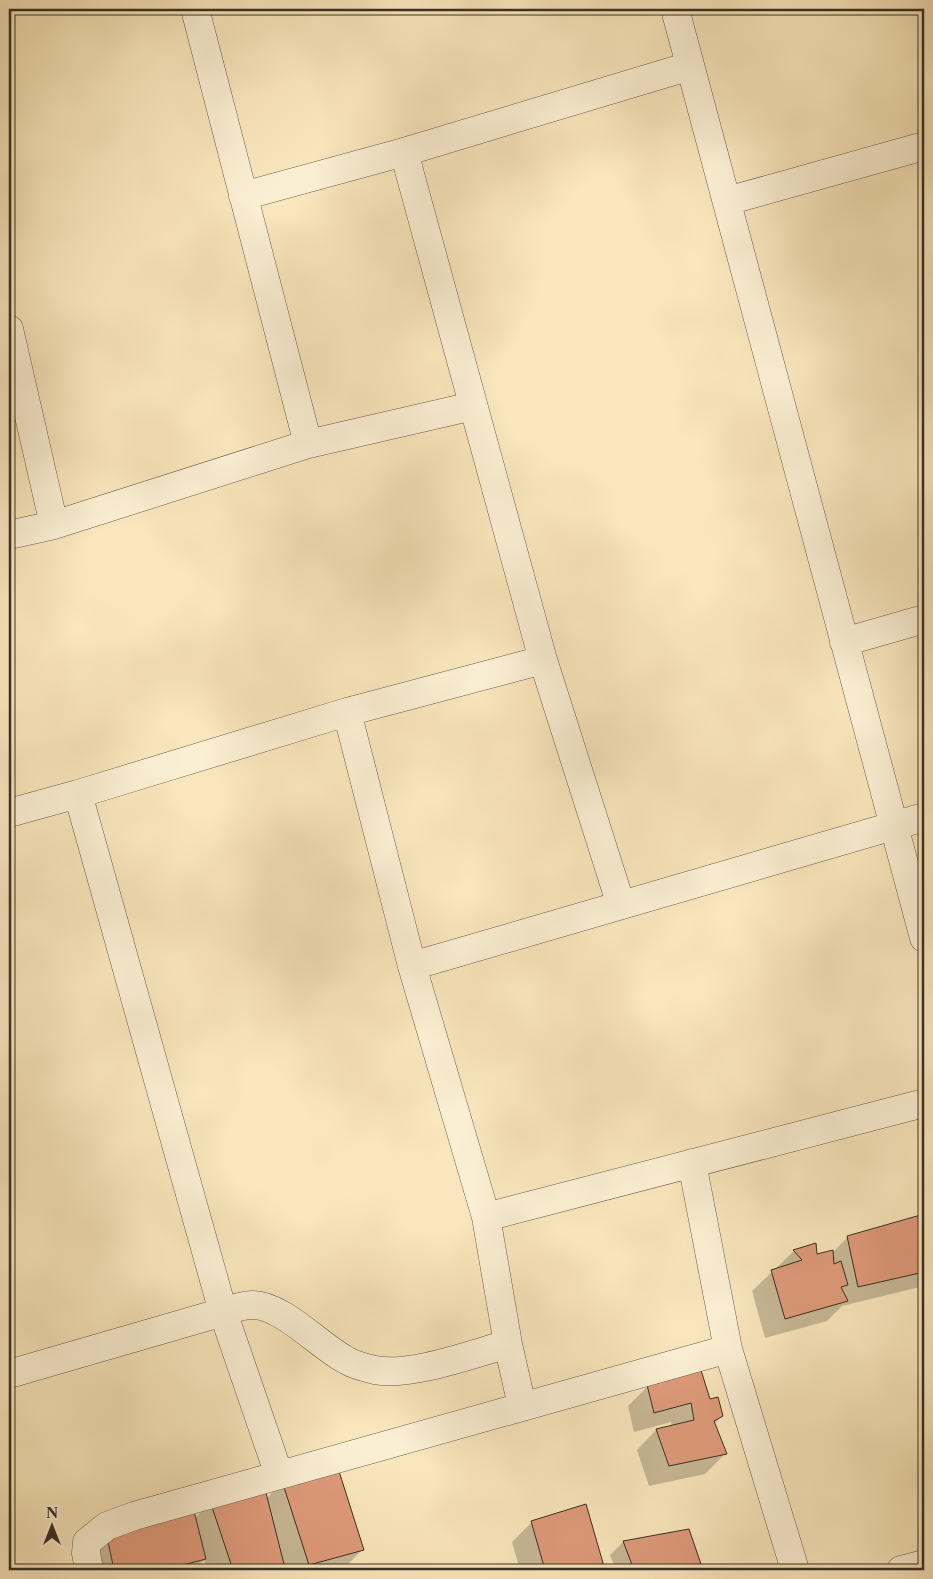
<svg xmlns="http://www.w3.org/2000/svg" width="933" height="1579" font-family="'Libre Caslon Text',serif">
  <rect width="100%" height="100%" fill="#f9e6bc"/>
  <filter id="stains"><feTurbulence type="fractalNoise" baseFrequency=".004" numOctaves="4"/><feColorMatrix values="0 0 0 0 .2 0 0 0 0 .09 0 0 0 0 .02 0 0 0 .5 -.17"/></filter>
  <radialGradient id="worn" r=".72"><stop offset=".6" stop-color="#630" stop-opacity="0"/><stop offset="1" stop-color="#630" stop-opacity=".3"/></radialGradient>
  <path fill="#0003" d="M924,1215V1286L842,1306L827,1321L765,1338L752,1291L794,1251L815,1244V1255L832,1253L848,1237Z
    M648,1386L709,1401L722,1416L714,1424L725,1454L705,1474L649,1486L637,1450L656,1430L672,1426L671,1422L634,1432L628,1406Z
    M282,1482L362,1550L342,1570H285L284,1567L280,1570H207L204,1560L193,1570H90L106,1533L194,1519L211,1502L266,1499Z
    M585,1505L604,1570H520L512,1542L532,1522Z
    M688,1530L700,1567L697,1570H616L610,1555L623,1542Z"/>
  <path fill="#de9b7b" stroke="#3b3024" d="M924,1214V1272L858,1287L847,1236Z
    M816,1243L817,1254L833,1250L834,1264L841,1261L848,1285L841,1287L848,1301L785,1319L771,1270L802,1260L793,1250Z
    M700,1367L710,1399L718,1397L723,1416L714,1421L727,1454L669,1466L656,1429L694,1420L691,1403L654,1413L647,1385Z
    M337,1465L364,1550L309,1565L282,1481Z
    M264,1485L285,1568L276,1570H233L210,1501Z
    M586,1504L605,1570H545L531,1521Z
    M193,1507L206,1559L163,1570H114L106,1532Z
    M689,1529L702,1567L695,1570H684L681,1565L656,1570H634L623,1541Z"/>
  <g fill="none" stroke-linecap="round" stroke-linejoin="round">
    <g stroke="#6a5e4a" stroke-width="29">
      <path id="minor" d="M195,9L308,444
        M675,9L924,938
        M404,152L543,660
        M243,196L404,152L690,66
        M727,201L924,146
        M9,329L54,525L9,535
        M54,525L308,444L473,406
        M844,642L924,619
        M78,794L223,1312L279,1475
        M9,813L78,794L347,712
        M412,966L347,712L543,660L621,905
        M692,1163L728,1349L795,1570
        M486,1217L924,1103
        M9,1374L223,1312C232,1309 243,1305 252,1305C283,1305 319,1346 346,1360C354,1365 366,1368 375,1370C410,1377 472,1354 508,1344
        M522,1406L508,1344L486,1217L412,966L924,817
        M89,1570L86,1553L87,1542L107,1526L134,1516L728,1349
        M901,1570L924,1564"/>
    </g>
    <use href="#minor" stroke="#fbefd3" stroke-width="28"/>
  </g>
  <rect width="933" height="1579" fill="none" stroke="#f9e6bc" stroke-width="30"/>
  <rect x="10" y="10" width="913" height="1559" fill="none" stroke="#3b3024" stroke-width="2.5"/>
  <rect x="15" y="15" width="903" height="1549" fill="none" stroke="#3b3024"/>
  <g transform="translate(52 1526)" stroke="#fbefd3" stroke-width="4" paint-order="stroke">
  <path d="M0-4L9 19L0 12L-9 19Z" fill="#3b3024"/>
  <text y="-8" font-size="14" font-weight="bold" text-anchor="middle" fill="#3b3024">N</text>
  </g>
  <rect width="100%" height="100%" filter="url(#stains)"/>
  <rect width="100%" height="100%" fill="url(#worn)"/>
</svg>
